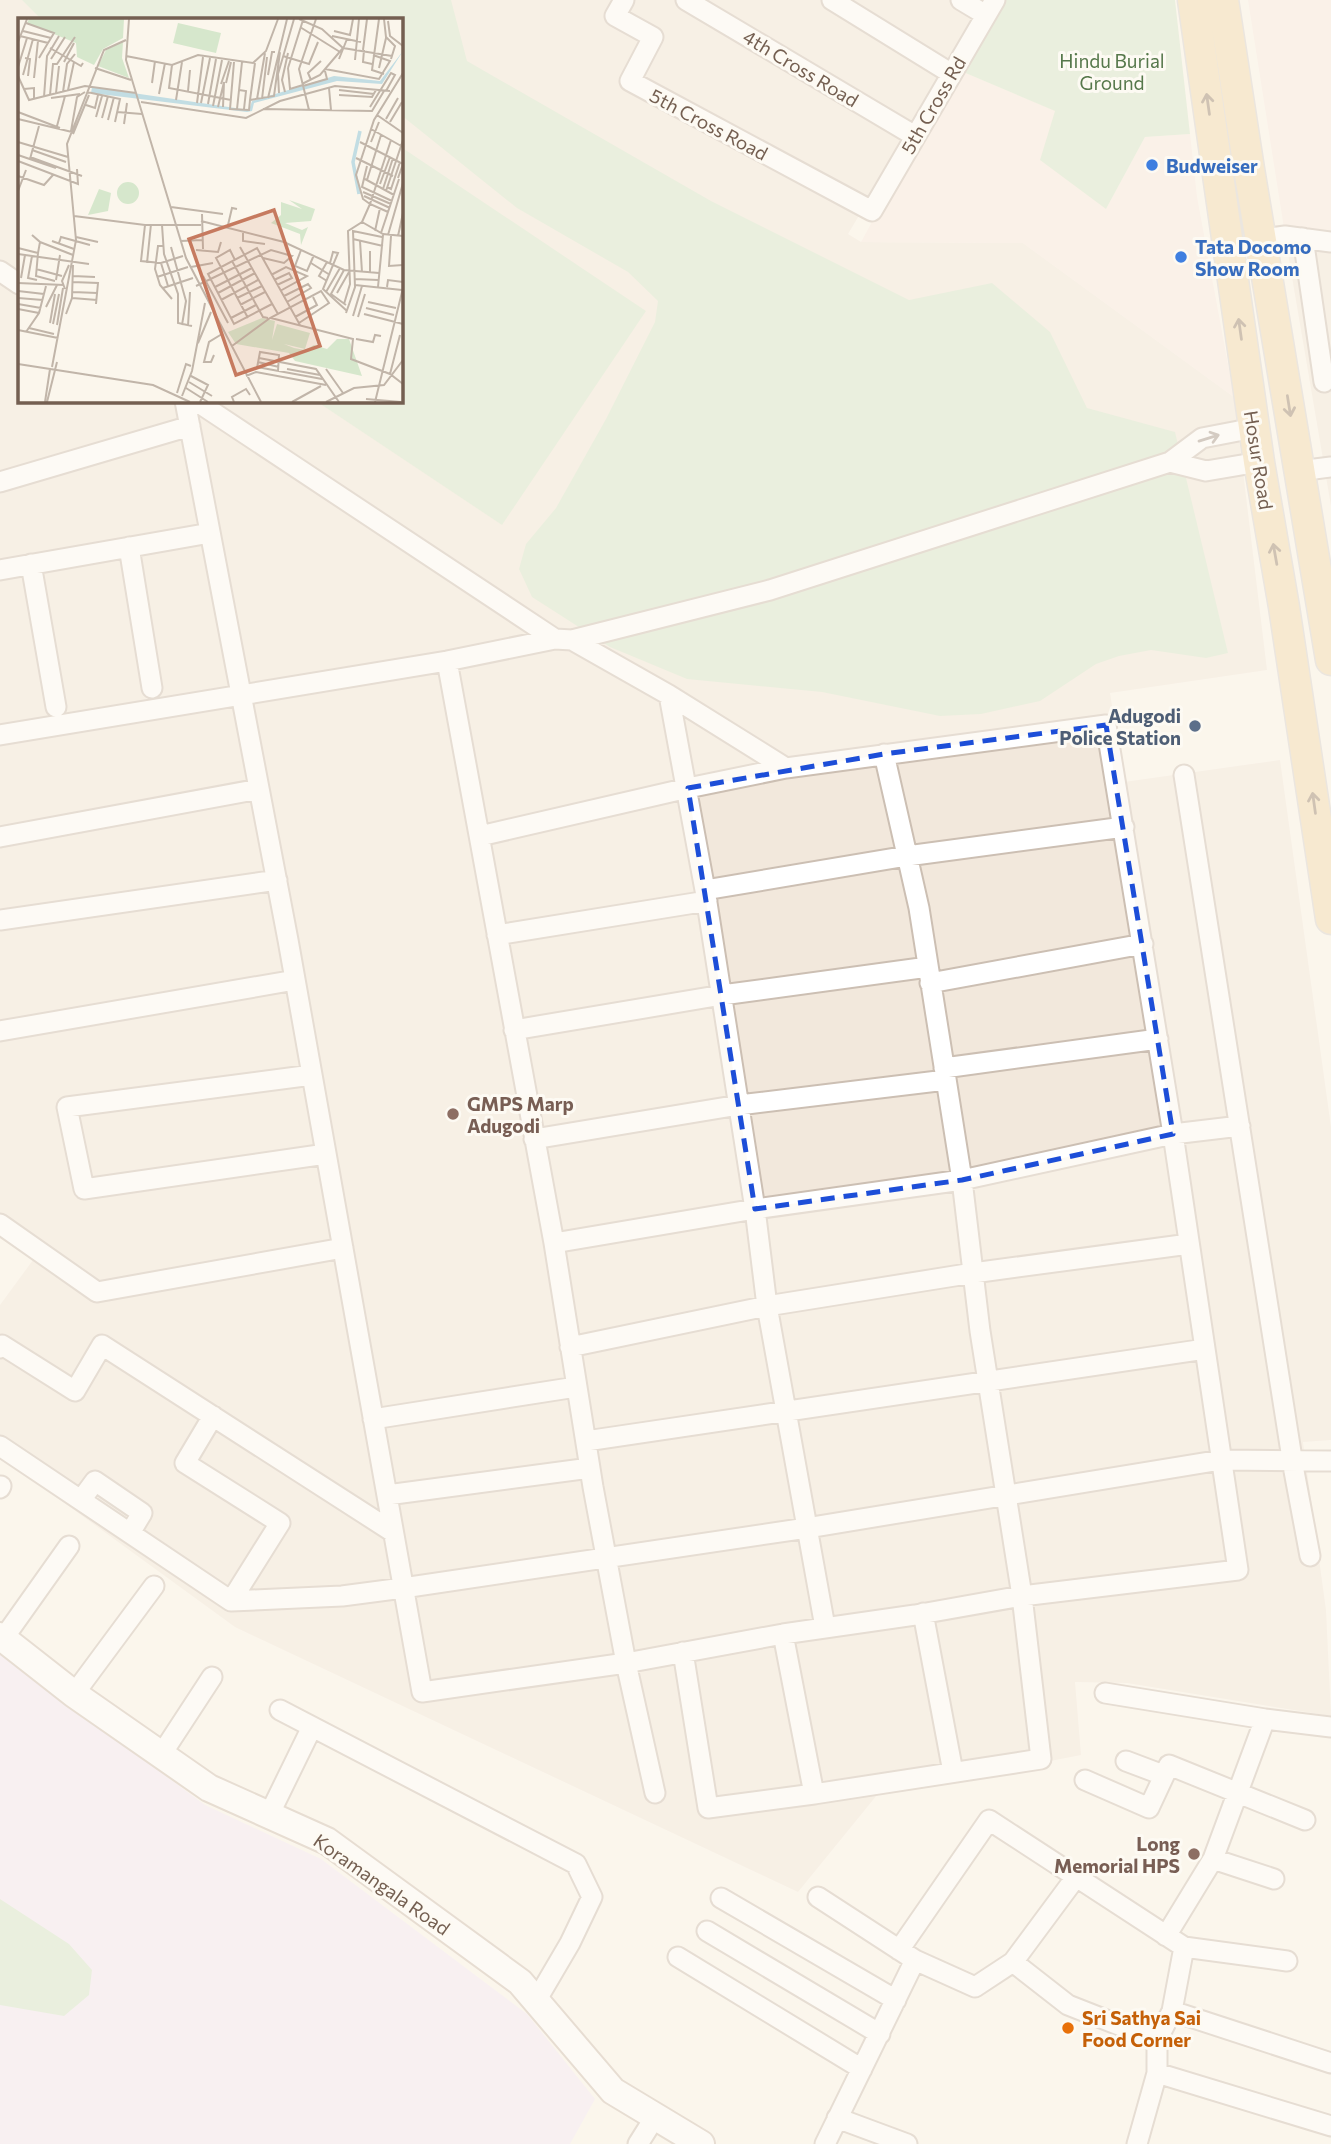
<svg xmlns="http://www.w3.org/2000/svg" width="1331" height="2144" font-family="Commissioner,sans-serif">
  <rect width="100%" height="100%" fill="#fbf6ec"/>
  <path fill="#f2e8dc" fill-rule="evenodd" d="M0,0H987L848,234L861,242L1023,243L1234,397L1267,670L1110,693L1124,782L1280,760L1331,1127V1440L1303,1442L1326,1610L1331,1716L1127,1683L1075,1682L1081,1755L877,1795L798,1892L235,1627L0,1456V1305L33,1260L0,1238ZM19,19H401V401H19Z
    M1284,228L1331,230V506L1285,236Z"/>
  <path fill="#f9eae2" d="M1248,0H1331V230L1284,228Z
    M956,69L1056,111L1106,209L1145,137L1190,134L1197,197L1234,397L1023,243L861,242Z"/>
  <path fill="#f3e9f7" d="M0,1653L205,1805L321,1859L527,2014L595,2099L570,2144H0Z"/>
  <path fill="#d6e7cc" d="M22,0H451L467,61L711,201L909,300L992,283L1050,332L1087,408L1175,432L1228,653L1206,658L1151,650L1119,656L1096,664L1040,701L981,714L940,716L822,692L687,679L610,647L532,597L519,569L526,544L556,508L606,419L655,322L658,301L628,272L517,208L401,115V19H236L230,17L215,19H41Z
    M999,0H1175L1190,134L1145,137L1106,209L1040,160L1055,111L956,69Z
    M401,147L646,311L502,525L316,401H401Z
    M0,1899L69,1944L92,1970L89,1995L64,2016L0,2005Z"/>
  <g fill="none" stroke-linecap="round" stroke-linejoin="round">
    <g stroke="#ccbfb3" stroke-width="23">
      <path id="street" d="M624,0L615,16L653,37L630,81L872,211L995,0
        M686,0L915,136
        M832,0L952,74
        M961,0L986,15
        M1303,238L1324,382
        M1262,239L1285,236L1331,242
        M0,271L19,284
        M185,401L288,940L422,1692L626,1663L783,1634L915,1615L1022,1596L1238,1570L1173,1134L1106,725L786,768L688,788L480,836
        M196,401L555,639
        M1170,462L1206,471L1259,462
        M1299,471L1331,467
        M0,482L190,426
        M129,547L152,688
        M31,564L56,707
        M0,570L210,533
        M572,640L669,695L705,890L755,1209L767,1306L825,1627
        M447,661L554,1243L593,1487L626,1663L655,1793
        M669,695L786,768
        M0,735L447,661L555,639L572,640L770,590L1170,462L1202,438L1254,428
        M1184,775L1294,1471L1310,1556
        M0,837L259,789
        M705,890L907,856L1124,827
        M0,920L277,880
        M497,935L707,901
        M930,983L1143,944
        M514,1030L722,995L928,967
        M0,1031L295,980
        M944,1068L1158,1039
        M312,1075L67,1107L84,1189L326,1154
        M534,1139L739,1105L946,1080
        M0,1224L97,1292L343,1248
        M554,1243L755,1209L962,1180L1173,1134L1240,1126
        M570,1347L767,1306L973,1273L1189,1244
        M0,1348L2,1345L75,1391L102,1345L393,1532
        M213,1416L185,1463L280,1523L231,1601
        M373,1419L576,1387
        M586,1441L1205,1349
        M0,1446L231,1601L342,1596L403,1588L807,1528L1221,1460L1331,1461
        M0,1488L1,1486
        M387,1495L590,1468
        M81,1500L95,1481L142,1513L130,1533
        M923,1613L953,1772
        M783,1634L814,1794L1041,1759L1022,1596L980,1331L962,1180L919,908L884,754
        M3,1639L69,1546
        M683,1652L708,1808L814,1794
        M1105,1693L1265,1719L1331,1727
        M74,1694L154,1586
        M280,1710L576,1864L592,1897L570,1943L536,2001
        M161,1755L212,1677
        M1126,1761L1163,1775
        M1085,1780L1149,1808L1169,1765L1305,1820
        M269,1815L312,1727
        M1213,1859L1274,1879
        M818,1897L915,1960L825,2144
        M721,1898L896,2000
        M707,1931L880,2034
        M1166,1936L1213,1859L1265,1719
        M899,1950L989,1820L1184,1947L1287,1961
        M678,1957L862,2069
        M915,1960L975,1987L1013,1962L1076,1877
        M1013,1962L1068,2005L1157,2040
        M1172,2011L1331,2063
        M1157,2073L1331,2126
        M837,2118L907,2144
        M638,2144L655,2117
        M1137,2144L1157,2073V2040L1172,2011L1184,1947"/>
    </g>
    <g stroke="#cebfb1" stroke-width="30">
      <path id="secondary" d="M0,1636L74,1694L209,1788L327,1841L520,1982L613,2091L701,2144"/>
    </g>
    <g stroke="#d8d2ce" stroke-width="33">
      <path id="primary" d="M1193,0L1259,462L1284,607L1331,919
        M1223,0L1249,169L1331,660"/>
    </g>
    <use href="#street" stroke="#fff" stroke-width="19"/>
    <use href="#secondary" stroke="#fff" stroke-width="26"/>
    <use href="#primary" stroke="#f1daad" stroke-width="30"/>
  </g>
  <defs><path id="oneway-shaft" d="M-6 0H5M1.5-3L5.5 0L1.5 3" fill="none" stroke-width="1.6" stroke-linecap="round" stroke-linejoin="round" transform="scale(1.75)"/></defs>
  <g stroke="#9a846d">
    <use href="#oneway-shaft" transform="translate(1208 104) rotate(-98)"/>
    <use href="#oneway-shaft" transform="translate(1240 329) rotate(-98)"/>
    <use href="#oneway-shaft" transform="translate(1289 406) rotate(81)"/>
    <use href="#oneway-shaft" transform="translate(1275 554) rotate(-100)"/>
    <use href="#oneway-shaft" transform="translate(1314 803) rotate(-98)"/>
  </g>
  <use stroke="#a5978e" href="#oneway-shaft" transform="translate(1209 438) rotate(-17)"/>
  <path d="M0 0H1331V2144H0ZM1106,725L1173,1134L962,1180L755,1209L688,788L884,754Z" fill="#fbf6ec" fill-opacity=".55" fill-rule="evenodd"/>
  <path fill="none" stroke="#1d4ed8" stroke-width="5" stroke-dasharray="14 9" stroke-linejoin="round" d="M1106,725L1173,1134L962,1180L755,1209L688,788L884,754Z"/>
  <g fill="#3f7fe0" stroke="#fdfaf3" stroke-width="2.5">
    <circle cx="1152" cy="165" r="7"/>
    <circle cx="1181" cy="257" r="7"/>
  </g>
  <circle fill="#5c6f8a" stroke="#fdfaf3" stroke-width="2.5" cx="1195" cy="726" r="7"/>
  <g fill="#8d6e63" stroke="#fdfaf3" stroke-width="2.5">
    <circle cx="453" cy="1114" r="7"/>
    <circle cx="1194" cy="1854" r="7"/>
  </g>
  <circle fill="#e8710a" stroke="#fdfaf3" stroke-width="2.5" cx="1068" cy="2028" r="7"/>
  <g text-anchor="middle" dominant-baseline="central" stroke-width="6" stroke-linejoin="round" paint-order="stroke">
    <g font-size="19" fill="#56784b" stroke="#fdfaf3">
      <text x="1112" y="60">Hindu Burial<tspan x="1112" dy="22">Ground</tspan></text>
    </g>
    <g font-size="19" fill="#745f51" stroke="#fdfaf3">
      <text transform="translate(801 68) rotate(31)">4th Cross Road</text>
      <text transform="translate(933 105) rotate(-60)">5th Cross Rd</text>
      <text transform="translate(709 124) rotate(28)">5th Cross Road</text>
      <text transform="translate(1259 460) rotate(81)">Hosur Road</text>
      <text transform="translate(382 1884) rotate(35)">Koramangala Road</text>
    </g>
    <g font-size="19" font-weight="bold" fill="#366cbe" stroke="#fdfaf3" text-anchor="start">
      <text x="1166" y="165">Budweiser</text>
      <text x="1195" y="246">Tata Docomo<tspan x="1195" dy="22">Show Room</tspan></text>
    </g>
    <g font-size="19" font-weight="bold" fill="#4e5e75" stroke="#fdfaf3" text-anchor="end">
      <text x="1181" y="715">Adugodi<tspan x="1181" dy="22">Police Station</tspan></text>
    </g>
    <g font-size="19" font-weight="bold" fill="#785e54" stroke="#fdfaf3" text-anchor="start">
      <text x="467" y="1103">GMPS Marp<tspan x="467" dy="22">Adugodi</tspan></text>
      <text x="1180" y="1843" text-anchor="end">Long<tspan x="1180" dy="22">Memorial HPS</tspan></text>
    </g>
    <g font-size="19" font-weight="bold" fill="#c56008" stroke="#fdfaf3" text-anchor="start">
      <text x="1082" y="2017">Sri Sathya Sai<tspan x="1082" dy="22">Food Corner</tspan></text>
    </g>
  </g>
  <g transform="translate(18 18)">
    <rect width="385" height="385" fill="#fbf6ec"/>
    <path d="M11,1H106L105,20L85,31L76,47L59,39L58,25L9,5ZM160,5L203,15L198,35L155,25ZM105,24L104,40L111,60L80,48L88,32ZM99 175a11 11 0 1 1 22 0a11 11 0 1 1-22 0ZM81,171L93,175L90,193L70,197ZM271,182L297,191L293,203L267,205L284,212L290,209L283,227L282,216L253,205L263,197V184L284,191ZM244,300L257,303L254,322L259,306L292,315L287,331L266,326L276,330L287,332L296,327L309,331L319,321H331L344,358L277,343L271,335L218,326L210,314Z" fill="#d6e7cc"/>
    <path d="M385,33L364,66L319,63L236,85L234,93L229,94L73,75L74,69L231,92L234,83L316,58L362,63Z" fill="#c2dde3"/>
    <path fill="none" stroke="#c2dde3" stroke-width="3.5" d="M341,176L335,144L342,113"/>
    <path fill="none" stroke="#c1b5a9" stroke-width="2" d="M111,1L108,42L168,240L243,384M281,1L304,11L325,30L374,38M361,1L354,52L366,56M366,1L368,19L377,28L373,41M370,3L372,18L385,28M8,5L36,15L30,25M282,9L322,34M5,13L33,20M316,13L332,17L335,1M2,18L30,25L21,40M314,18L343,24M0,24L9,1M32,30L63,48L65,45M345,32L349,1M346,32L345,44L354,46M108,38L154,47L180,37L235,45L248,33L260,1M265,38L291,46L300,24M7,40L12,41L10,58M33,41L47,19M321,41L329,21M337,42L341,1M46,44L56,25M216,44L212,91L231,92L232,82M237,45L232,82L256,78L262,34M154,47L151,70L213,82M0,49L9,20M77,50L113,62M270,50L285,2M270,50L272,71L285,67M361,50L368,20M307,51L361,61L372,43L355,37M5,57L15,21M250,57L254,34H257M0,58L11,82L67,68L118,75M16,60L20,23M293,62L290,55L303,43M134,65L137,43M208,65L213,44M203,66L211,43M284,66L302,57L325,30M285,68L309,61L307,53M311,70L313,92M6,71L16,70V81M50,72L56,44M221,72L228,73L226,91M321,72L356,76M170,73L172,52M45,74L49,46L57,36M69,74L102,81L97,104M267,74L264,62L270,35M38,75L41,48M261,75L260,56L276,1M141,76L147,45M32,77L35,46H39L57,19M321,77L354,79L358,72M26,79L29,38L41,18M33,80L62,76M250,80L269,1M239,81L247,35M244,81L249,39M158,82L164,44M123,84L228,100L262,83L317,68L372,73M179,85L185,39M183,85L192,40M190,86L198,41M68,87L77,90L80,77M195,88L204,42M200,89L206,64L205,89M352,89L373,55L377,57L368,73M219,91L224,44M245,91L354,93L366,73M291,92L281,51L298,1M0,94L42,110M99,94L124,96M359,97L385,115M78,99L84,78M84,100L90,78M0,101L54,114M368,101L380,80M90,102L96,79M372,104L384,84M106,106L109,85M39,108L47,78M353,111L385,129M53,113L59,79L67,74M55,116L71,77M0,124L50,139M342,124L385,146L380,160M353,124L361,104M14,132L48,144M0,137L38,150M12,139L64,158M338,140L375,158M12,141L21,108M0,143L60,166L59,151M349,148L344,169L374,183M0,158L26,167L35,157M347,161L376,177M349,162L363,117M362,166L372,139M369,169L373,171L382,144M365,171L375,140M0,173L8,152M368,173L385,122M345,174L373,186M346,178L372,190M153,189L205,196M370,194L352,186L373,122M184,196L185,231M56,198L127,207H183M183,203L266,224L326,252L361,255M344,204L365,216L385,218M127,207L123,243L143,245L165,238M144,207L146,236L160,276V305L174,308M210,207L214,190L219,191M225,213V223L247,226M357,213L362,190M363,215L381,161M370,217L385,165M373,218L371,248L385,247M380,218L385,195M58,219L80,224M335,221L365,228M34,223L56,231M163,223L184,222M342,223L344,254M22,224L55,237M41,225L43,219L72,227M145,228H140L137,251L142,267L154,281M153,229L168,283L164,307M222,229L260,296M0,230L20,235L22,224L14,217M178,232L200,234L203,224M283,232L277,248L289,253L296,237M352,233V255M20,235L18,258L37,263M0,236L71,246M14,238L10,260L19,262M217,242L212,232L198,240L230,300M214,243L245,299L250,300M129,245L133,206M143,245L150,268M293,245L312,257M312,245L315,234L320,235L305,271L329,293M173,249L195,245M18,251L44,258M326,252L313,276L328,287M253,257L268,249L289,258L262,273M55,258L77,259M185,258L210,305M139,259L170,249M3,260L7,237M337,261L360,262M38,262L42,237M256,262L271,255L274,260L259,267M309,263L301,258L309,244M54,264L80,265L78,286M0,265L46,267M337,267L384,272M178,268L253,232L274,238L266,245L245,240M197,269L234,250M360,269L365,217M369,269L370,262L385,264M145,270L175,260M47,271L44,263L51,247M0,273L26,276M55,274L79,275M308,274L322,250M200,275L237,255M319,275L331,254M266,278L290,266L293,270L269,284M0,280L25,282M54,280L79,282M219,280L244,268M203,282L240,262M350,284L378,290M0,286L23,290M254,286L216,306L190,256L239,230L282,307M326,286L332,266L330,213L344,204L352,186L345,181L338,157L356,102L385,55M222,287L247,274M28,289L39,267M348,290L376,297M0,291L21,295M328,295L337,269L335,213L364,219M48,296L54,280L55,247M346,296L385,306M335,298L344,268M277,299L299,287L295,279M340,299L347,276M213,300L238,287M253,300L335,321L333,341L372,356L385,366M32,305L37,276M35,306L41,276M39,307L45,270M170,308L172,274M11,310L36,316M0,312L40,320M8,314L21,295L28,268M338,321L355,324L357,317L363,318M180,325L193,294M214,328L252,300L303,273L311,285L281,305M196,337L193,344H186L191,324L204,316M241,340L298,351L321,384M240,344L261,349M0,346L135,367L172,384M34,349L58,222L49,126L86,32L108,22M239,349L304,361M239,350L242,334L261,337L260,353M269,351L302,357M308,351L325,375M372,356L382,317M173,358L190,367L182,384M228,358L238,354L308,367M171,364L194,378M168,370L190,384M159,375L168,346L173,348M164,378L174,353L187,285M348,381L383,384M27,384L32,351M29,384L39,344M216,384L214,379L228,371L232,377M274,384L303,368M308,384L336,370L366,367L385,342M357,384L385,270"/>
    <path fill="#c67a5f" fill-opacity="0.15" stroke="#c67a5f" stroke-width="3.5" d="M256,192L302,328L218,357L171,221Z"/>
    <rect width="385" height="385" fill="none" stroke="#745f51" stroke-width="3.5"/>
  </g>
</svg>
